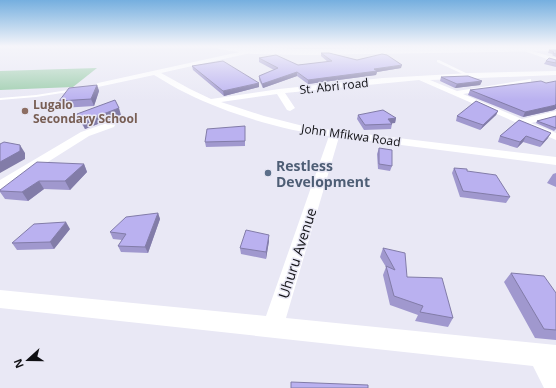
<svg xmlns="http://www.w3.org/2000/svg" width="556" height="388" font-family="'Open Sans',sans-serif">
  <rect width="100%" height="100%" fill="#e9e8f5"/>
  <path fill="#9ccdac" d="M97,68L73,87L0,90V71Z"/>
  <g fill="none" stroke-linecap="round" stroke-linejoin="round">
    <path fill="#fff" fill-rule="evenodd" d="M437,60H439L472,76L469,77L437,62Z
      M74,89H75V91L36,97L0,100V98L36,95Z"/>
    <path fill="#fff" fill-rule="evenodd" d="M521,48L556,58V62L521,50Z
      M253,49L256,51L255,52L161,73L190,89L211,99L279,89L383,78L470,73L556,71V75L430,80L457,91L531,79V83H528L463,94L522,119L556,111V117L531,123L556,133V140L419,80L285,93L295,108L290,111L287,110L277,94L221,102L264,116L307,127L556,157V165L339,137L286,318L556,345V388H544L533,366L0,308V290L266,316L329,136C282,130 228,114 186,93C175,88 165,81 154,75L98,87L94,85L98,83Z
      M110,122L114,123L115,125L114,127L89,136L5,189L0,190V180L81,132Z"/>
    <path fill="#fff" fill-rule="evenodd" d="M214,46L305,49L556,46V51L305,55L253,54L218,49Z"/>
  </g>
  <path fill="#a098ce" d="M382,46H416L383,47Z
    M549,50H556V57L552,55L553,54L548,53Z
    M321,53L357,60L401,68L377,72L376,75L308,84L297,76L263,88L259,80V76L274,70L259,62V58L298,65L328,62L321,56Z
    M556,60V67L544,64L546,61Z
    M192,66L259,83V87L224,96L193,70Z
    M441,77L482,81L480,85L455,88L440,81Z
    M97,85L99,91L94,106L62,108L59,101Z
    M470,90L555,109L554,110L523,117L468,95Z
    M498,111L496,115L480,130L456,121L457,116Z
    M77,114L121,115L85,129L80,121Z
    M358,115L396,118L395,123H391L392,124L391,129L364,130L357,119Z
    M556,116V129L554,131L536,123L537,121Z
    M519,120L548,138L540,147L523,142L517,148L498,142L500,136Z
    M245,126V146L206,147L205,142Z
    M379,148L392,166L390,171L378,169L377,154Z
    M84,164L87,172L70,190L44,189L28,201L5,199L0,192V190Z
    M454,168L467,171L510,197L506,203L460,197L452,173Z
    M556,173V187L547,183L553,174Z
    M158,213L160,219L148,253L121,252L118,246L122,240L113,239L110,232Z
    M70,229L54,249L17,250L12,243Z
    M269,241L266,259L241,254L240,248Z
    M383,248L407,277L453,318L448,327L415,321L418,315L390,305L383,275L386,267L380,257Z
    M511,273L556,293V340L535,338L504,282Z"/>
  <path fill="#827ca8" d="M402,65L401,68L377,72L376,75L308,84V80L374,69Z
    M297,72V76L263,88L262,84Z
    M482,81L480,85L455,88L457,84Z
    M259,83V87L224,96L223,91Z
    M97,85L99,91L94,106L91,99Z
    M556,105V109H555L554,110L523,117L525,112Z
    M119,108L121,115L85,129L82,122Z
    M498,111L496,115L480,130L483,125Z
    M396,118L395,123L387,124L388,119Z
    M551,133L548,138L540,147L543,142Z
    M526,136L523,142L517,148L520,142Z
    M20,145L25,153V159L0,173V162Z
    M84,164L87,172L70,190L65,181Z
    M39,181L44,189L28,201L22,192Z
    M158,213L160,219L148,253L145,247Z
    M66,222L70,229L54,249L50,242Z
    M269,235V241L266,259V252Z"/>
  <path fill="#bab1f0" stroke="#827ca8" d="M549,50H556V54L553,53L554,52Z
    M321,53H329L357,60L382,54L387,55L402,65L374,69L377,71L308,80L297,72L262,84L259,76L278,68L259,58L276,55L298,65L332,61Z
    M549,58L556,60V63L546,61Z
    M223,61L259,83L223,91L192,66Z
    M468,76L482,81L457,84L441,77Z
    M541,81L546,83L556,81V105H555H556L525,112L470,90Z
    M97,85L91,99L59,101L69,88Z
    M115,100L119,108L82,122L77,114Z
    M476,101L498,111L483,125L457,116Z
    M383,110L396,118L388,119L392,124L365,125L358,115Z
    M556,116V128L537,121Z
    M519,120L551,133L543,142L526,136L520,142L500,136Z
    M245,126V141L205,142L207,129Z
    M4,142L20,145V151L0,162V144Z
    M379,148L392,150V166L379,164Z
    M37,162L84,164L65,181H39L22,192L0,191V190Z
    M454,168L467,169V171L496,175L510,197L463,191Z
    M158,213L145,247L118,246L126,234L110,232L126,217Z
    M66,222L50,242L12,243L34,224Z
    M246,230L269,235L266,252L240,248Z
    M383,248L405,253L407,277L442,278L453,318L420,312L423,306L394,296L386,266L395,270Z
    M511,273L544,276L556,293V330L544,329Z
    M291,382L368,385V388H291Z"/>
  <linearGradient id="sky" x2="0" y2="1"><stop stop-color="#75afdf"/><stop offset="0.46" stop-color="#f5f5fa"/><stop offset="1" stop-color="#f5f5fa" stop-opacity="0"/></linearGradient>
  <rect width="556" height="100" fill="url(#sky)"/>
  <circle fill="#8d6e63" stroke="#e9e8f5" stroke-width="1.5" cx="25" cy="111" r="4"/>
  <circle fill="#5c6f8a" stroke="#e9e8f5" stroke-width="1.5" cx="268" cy="173" r="4"/>
  <g text-anchor="middle" dominant-baseline="central" stroke-width="3" stroke-linejoin="round" paint-order="stroke">
    <g font-size="12" fill="#101014" stroke="#e9e8f5">
      <text transform="translate(334 86) rotate(-6)">St. Abri road</text>
      <text transform="translate(351 135) rotate(8)">John Mfikwa Road</text>
    </g>
    <g font-size="12" font-weight="bold" fill="#785e54" stroke="#e9e8f5" text-anchor="start">
      <text x="33" y="104">Lugalo<tspan x="33" dy="14">Secondary School</tspan></text>
    </g>
    <g font-size="14" font-weight="bold" fill="#4e5e75" stroke="#e9e8f5" text-anchor="start">
      <text x="276" y="165">Restless<tspan x="276" dy="16">Development</tspan></text>
    </g>
    <g font-size="14" fill="#101014" stroke="#e9e8f5">
      <text transform="translate(297 253) rotate(-72)">Uhuru Avenue</text>
    </g>
  </g>
  <g transform="translate(28 360) rotate(249)" stroke="#e9e8f5" stroke-width="3" paint-order="stroke">
  <path d="M0-3L7 15L0 10L-7 15Z" fill="#101014"/>
  <text y="-6" font-size="11" font-weight="bold" text-anchor="middle" fill="#101014">N</text>
  </g>
</svg>
